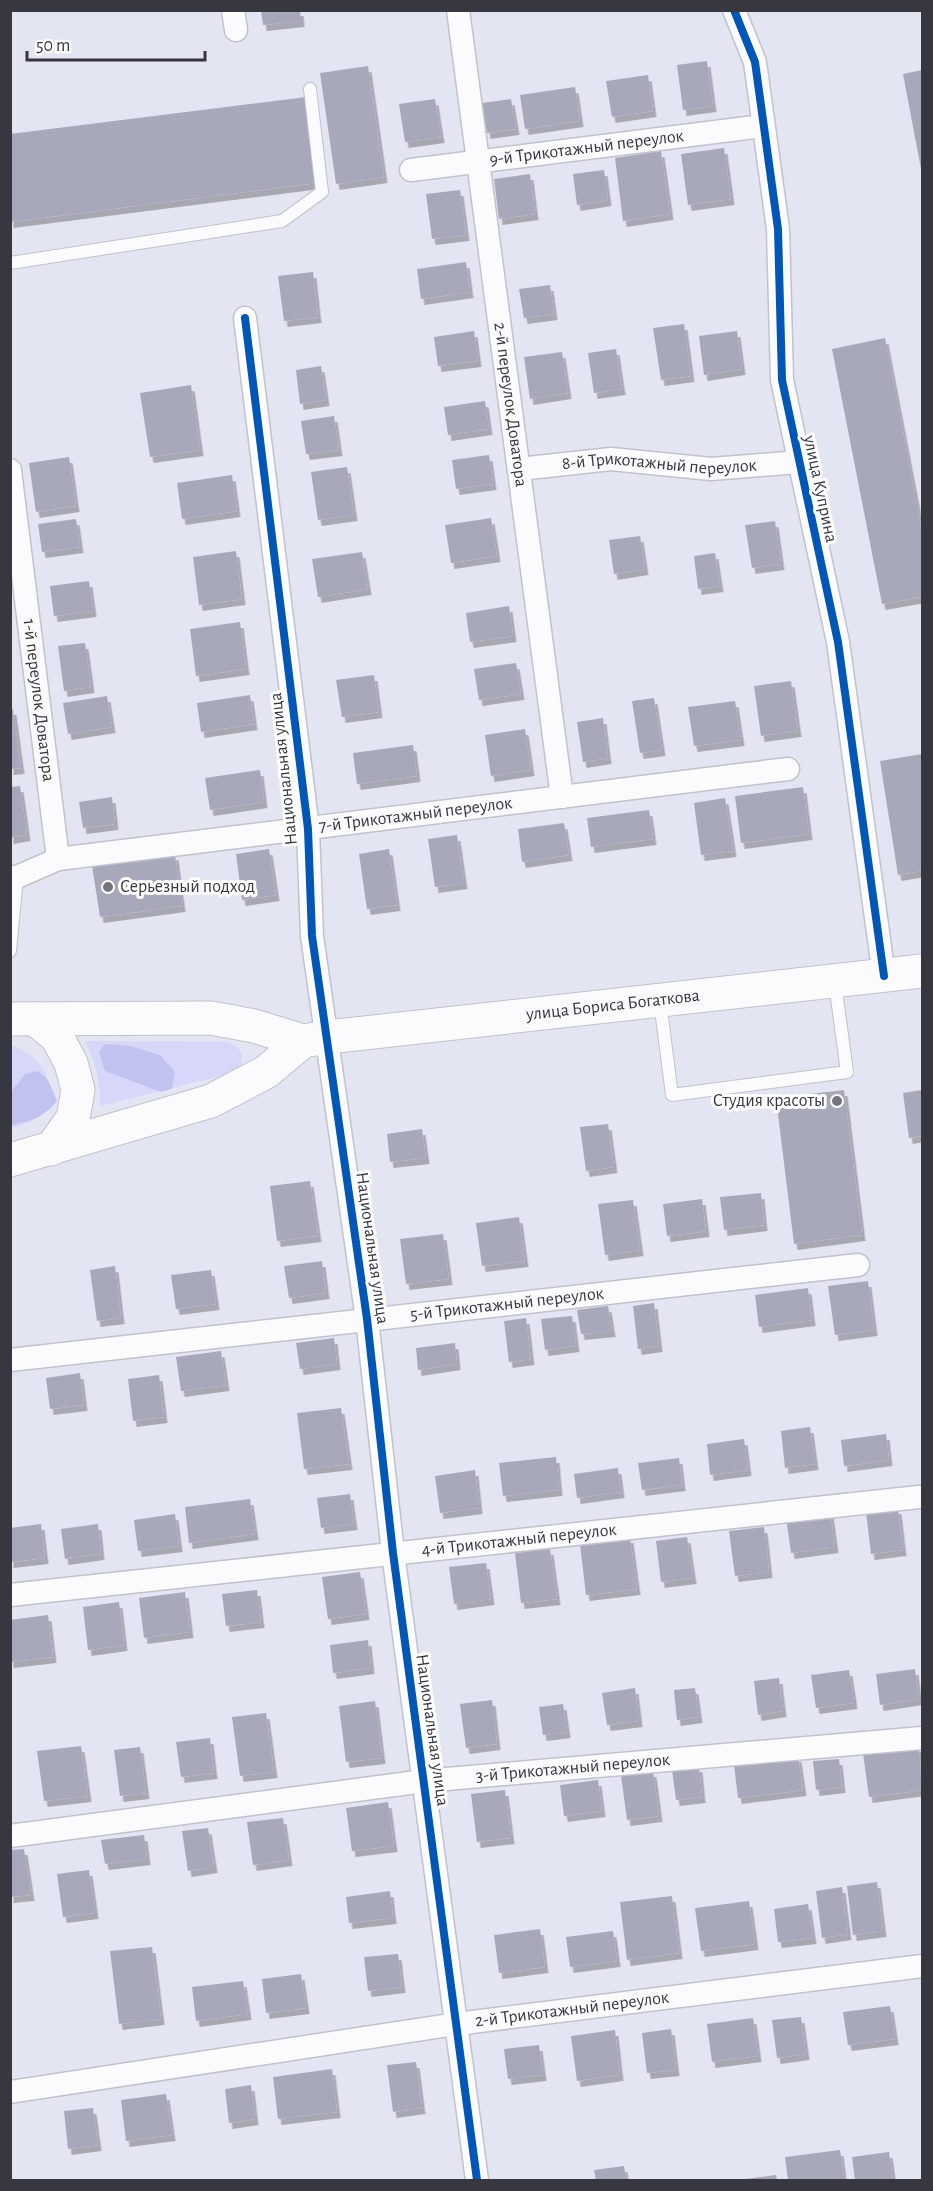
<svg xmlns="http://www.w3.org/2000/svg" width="933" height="2191" font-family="'Alegreya Sans',sans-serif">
  <defs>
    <filter id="shadow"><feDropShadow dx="3.5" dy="6" stdDeviation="0" flood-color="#0004"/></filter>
  </defs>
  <rect width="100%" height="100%" fill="#e4e5f3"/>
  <path fill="#d7d8f9" d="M85,1041L228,1042C240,1047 243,1052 242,1064L232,1073L100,1106C101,1084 95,1061 85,1041Z
    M10,1045C38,1054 57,1077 44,1105C42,1111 38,1117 33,1120C27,1124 17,1126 11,1128Z"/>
  <path fill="#c2c2f1" d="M105,1044L130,1046L160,1055L175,1072L172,1089L161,1092L105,1071L99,1052Z
    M38,1071L48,1080L57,1101C43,1118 31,1121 11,1125V1092L25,1074Z"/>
  <path fill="#a8a8bb" filter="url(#shadow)" d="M261,10H300L301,21L263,25Z
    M707,61L713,106L683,110L677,65Z
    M368,66L384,177L336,184L320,73Z
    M922,70V168L921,169L903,74Z
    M648,75L653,111L612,117L606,81Z
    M575,87L580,121L525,129L520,95Z
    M306,97L317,183L10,222V134Z
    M435,99L441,137L405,142L399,104Z
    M511,99L516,129L487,133L482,103Z
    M724,148L731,199L688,205L681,154Z
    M661,151L670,214L623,221L615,158Z
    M604,170L608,200L577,205L573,174Z
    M530,174L535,214L499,219L494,179Z
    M460,190L466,235L432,239L426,194Z
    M466,262L470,292L421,299L417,269Z
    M313,272L318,317L284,321L278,276Z
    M550,285L554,314L524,318L519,289Z
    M684,324L691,376L661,380L653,328Z
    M474,331L478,361L438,366L434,337Z
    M737,331L742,369L704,375L699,336Z
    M885,338L922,531V597L882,604L832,349Z
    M616,349L622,389L594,393L588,353Z
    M562,352L568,393L530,399L524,357Z
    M321,366L326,400L300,404L296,370Z
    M191,385L200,450L150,457L140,393Z
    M485,401L489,429L448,435L444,407Z
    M334,416L339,450L306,454L301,421Z
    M489,455L493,484L456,489L452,460Z
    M69,457L76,506L36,512L29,463Z
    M347,467L354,515L318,520L311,472Z
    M232,475L237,511L182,519L177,483Z
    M491,518L497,556L451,563L445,525Z
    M76,519L80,547L42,552L38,524Z
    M775,521L781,564L752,568L745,525Z
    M640,536L645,569L614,574L609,540Z
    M236,551L242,599L199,605L193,557Z
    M362,552L368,589L318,597L312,559Z
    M715,553L720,586L698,589L694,556Z
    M89,581L93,611L54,616L50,586Z
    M509,606L513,636L470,642L466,613Z
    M240,622L246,669L196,676L190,629Z
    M85,643L91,687L64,691L58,646Z
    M516,663L521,694L479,700L474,669Z
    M374,675L379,712L342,717L336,680Z
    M791,681L798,731L761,736L754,686Z
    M250,695L254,724L201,732L197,703Z
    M107,696L112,727L68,734L63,703Z
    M654,698L662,750L640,753L632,701Z
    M735,701L741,740L694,746L688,707Z
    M10,709H13L21,768L10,769Z
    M603,718L608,758L583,762L577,722Z
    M525,729L531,770L491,776L485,735Z
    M413,745L417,776L357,784L353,753Z
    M922,754V871L898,875L880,761Z
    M260,770L264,802L210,810L205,778Z
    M20,786L27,835L10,838V787Z
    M803,787L809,834L741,843L735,796Z
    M112,797L115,824L83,828L79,802Z
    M725,798L733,851L701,855L694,803Z
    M649,810L653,839L591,847L587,818Z
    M564,823L569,855L522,862L518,829Z
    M457,835L464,883L435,887L428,839Z
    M269,849L276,895L242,900L236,854Z
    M389,849L397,905L367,909L359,854Z
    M175,854L182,906L100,917L92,865Z
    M844,1090L862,1235L794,1244L776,1098Z
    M922,1090V1136L909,1138L903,1093Z
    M608,1124L614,1167L586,1171L580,1127Z
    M422,1129L426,1158L390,1162L387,1134Z
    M310,1181L318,1236L277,1241L270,1186Z
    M761,1193L764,1225L724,1230L720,1197Z
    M702,1199L706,1231L667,1236L663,1204Z
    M633,1200L640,1250L605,1255L598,1204Z
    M519,1217L525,1261L482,1266L476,1223Z
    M443,1234L449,1279L406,1284L400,1239Z
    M322,1261L326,1293L289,1298L284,1266Z
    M115,1266L121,1318L97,1321L90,1270Z
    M211,1270L216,1304L176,1309L171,1275Z
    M868,1281L874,1330L835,1335L828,1286Z
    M808,1288L812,1320L759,1327L755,1295Z
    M654,1303L659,1346L638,1349L633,1306Z
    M608,1306L612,1331L581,1334L577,1310Z
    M572,1316L576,1346L545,1350L541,1319Z
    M526,1318L531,1359L509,1362L504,1321Z
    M334,1338L337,1364L300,1369L296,1343Z
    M455,1343L457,1364L418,1370L416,1348Z
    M221,1351L226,1385L181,1391L176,1357Z
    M80,1373L84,1405L50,1409L46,1378Z
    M159,1375L164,1417L133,1421L128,1379Z
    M341,1408L349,1464L304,1469L297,1413Z
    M810,1427L815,1464L785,1468L781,1431Z
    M886,1434L889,1460L844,1466L841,1440Z
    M744,1439L748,1470L710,1475L707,1444Z
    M556,1457L559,1490L503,1496L499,1463Z
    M679,1458L682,1485L642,1490L638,1463Z
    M618,1468L621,1492L577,1498L574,1474Z
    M475,1470L479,1508L440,1513L435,1476Z
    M350,1494L354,1524L321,1528L317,1498Z
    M250,1499L255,1534L189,1543L185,1507Z
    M898,1508L903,1550L871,1554L866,1512Z
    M830,1511L835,1547L791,1553L786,1517Z
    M175,1514L179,1546L138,1551L134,1520Z
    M41,1524L45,1558L10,1562V1528Z
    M98,1524L101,1554L65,1559L61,1529Z
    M764,1527L769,1572L735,1576L729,1531Z
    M630,1537L637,1589L586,1595L580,1544Z
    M687,1537L693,1578L661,1582L656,1541Z
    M550,1549L557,1599L521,1603L515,1553Z
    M486,1563L491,1599L454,1604L449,1567Z
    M360,1572L366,1614L328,1619L322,1577Z
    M257,1590L261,1622L226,1626L222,1594Z
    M185,1592L190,1632L144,1638L139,1598Z
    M119,1602L124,1645L88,1650L83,1607Z
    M48,1615L53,1657L10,1662V1620Z
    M368,1640L371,1668L333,1673L330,1645Z
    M915,1669L919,1699L880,1705L876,1674Z
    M849,1670L854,1703L816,1708L811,1675Z
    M779,1678L783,1711L758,1715L754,1681Z
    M635,1688L639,1721L607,1725L602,1693Z
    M695,1688L699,1717L677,1720L674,1690Z
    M492,1700L497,1744L466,1748L460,1704Z
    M375,1701L382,1758L346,1762L339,1706Z
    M563,1704L567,1732L543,1735L539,1707Z
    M266,1713L274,1772L240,1776L232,1717Z
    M210,1738L214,1773L181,1777L176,1742Z
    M81,1746L88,1796L44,1801L37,1751Z
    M919,1746L922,1790L869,1797L863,1753Z
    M140,1747L146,1793L120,1796L114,1750Z
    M798,1756L803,1790L738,1798L734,1765Z
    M839,1759L842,1787L816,1790L813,1761Z
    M699,1766L702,1797L676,1800L672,1769Z
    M653,1771L659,1816L627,1820L621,1775Z
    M598,1780L602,1811L564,1816L560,1785Z
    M505,1790L511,1838L477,1842L471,1794Z
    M388,1802L394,1846L352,1851L346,1808Z
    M283,1818L289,1860L253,1865L247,1822Z
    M208,1828L214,1867L188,1871L182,1831Z
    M144,1835L147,1859L105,1864L101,1840Z
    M24,1849L31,1895L10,1897V1850Z
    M89,1870L95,1913L63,1917L57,1874Z
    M877,1882L883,1931L853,1935L847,1886Z
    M842,1887L848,1934L822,1938L816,1891Z
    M390,1891L393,1918L349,1923L346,1897Z
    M672,1896L679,1953L627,1960L620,1902Z
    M749,1901L755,1944L701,1951L695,1908Z
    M808,1904L813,1938L778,1942L774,1909Z
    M540,1929L545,1967L499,1973L494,1935Z
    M613,1931L617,1961L570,1967L566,1937Z
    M152,1947L161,2019L119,2024L110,1951Z
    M398,1954L402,1987L368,1991L364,1957Z
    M301,1974L306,2008L266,2013L262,1979Z
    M243,1981L248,2014L196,2021L192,1987Z
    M890,2006L895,2039L848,2045L843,2012Z
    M801,2017L806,2054L777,2058L772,2020Z
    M753,2018L758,2056L712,2062L707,2024Z
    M671,2029L676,2070L647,2073L642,2033Z
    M615,2030L620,2075L577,2081L571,2036Z
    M539,2045L543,2075L508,2079L504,2049Z
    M416,2062L422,2108L393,2112L387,2065Z
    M332,2069L337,2112L278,2119L273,2077Z
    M251,2085L255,2119L229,2123L225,2089Z
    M166,2094L172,2135L126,2141L121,2100Z
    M93,2108L98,2145L68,2149L64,2111Z
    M840,2150L844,2180H788L785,2157Z
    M889,2152L893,2180H855L852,2157Z
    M624,2166L626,2180H596L594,2170Z
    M776,2175L777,2180H746V2179Z"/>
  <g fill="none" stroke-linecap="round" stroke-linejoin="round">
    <g stroke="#c1c2cd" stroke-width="14">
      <path id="service" d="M10,263L282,221L322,192L310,89
        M10,951L17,877
        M660,1002L672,1095L847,1072L835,983"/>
    </g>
    <g stroke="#c1c2cd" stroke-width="25">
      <g id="minor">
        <path d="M233,10L236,30"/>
        <path id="s1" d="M458,10L562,797"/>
        <path d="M734,10L755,62L778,229L782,380L838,642L884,976"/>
        <path id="s2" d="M411,170L763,126"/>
        <path d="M245,318L308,829L312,936L367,1319L393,1553L477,2180"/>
        <path id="s3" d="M519,469L611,459L711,469L799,462"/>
        <path id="s4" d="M10,470L58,859"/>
        <path id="s5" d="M10,877H17L58,859L788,769"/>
        <path id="s6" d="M10,1360L858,1265"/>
        <path id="s7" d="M10,1595L919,1497"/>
        <path id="s8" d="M10,1836L424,1781L922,1738"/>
        <path id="s9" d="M10,2092L456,2024L922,1966"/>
      </g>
    </g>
    <g stroke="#c1c2cd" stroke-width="35">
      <g id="secondary">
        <path id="s10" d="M10,1019L211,1018L254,1026L303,1041L328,1037L922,971"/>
        <path d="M35,1019L57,1037L71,1063L78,1090L73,1118L51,1149"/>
        <path d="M10,1160L211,1101L266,1072L303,1041"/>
      </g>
    </g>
    <use href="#service" stroke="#fbfbfd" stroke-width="12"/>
    <use href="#minor" stroke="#fbfbfd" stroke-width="22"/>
    <use href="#secondary" stroke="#fbfbfd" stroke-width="33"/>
    <g stroke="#fff" stroke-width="11">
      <path id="cycleway" d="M734,10L755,62L778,229L782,380L838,642L884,976
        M245,318L308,829L312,936L367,1319L393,1553L477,2180"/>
    </g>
    <use href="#cycleway" stroke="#0057b8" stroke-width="8"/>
  </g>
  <g fill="#747480" stroke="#fff" stroke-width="2">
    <circle cx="108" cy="887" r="6"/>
    <circle cx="837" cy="1101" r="6"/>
  </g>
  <g text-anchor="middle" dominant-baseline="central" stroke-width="6" stroke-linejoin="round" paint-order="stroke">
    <g font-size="18" fill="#373742" stroke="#fff">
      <text stroke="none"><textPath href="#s2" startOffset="177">9-й Трикотажный переулок</textPath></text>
      <text stroke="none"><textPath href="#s1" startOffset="398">2-й переулок Доватора</textPath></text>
      <text stroke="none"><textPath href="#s3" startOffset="141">8-й Трикотажный переулок</textPath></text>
      <text transform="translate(820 489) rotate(78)">улица Куприна</text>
      <text stroke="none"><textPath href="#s4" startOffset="232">1-й переулок Доватора</textPath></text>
      <text transform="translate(284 769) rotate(-96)">Национальная улица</text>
      <text stroke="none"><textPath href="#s5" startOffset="412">7-й Трикотажный переулок</textPath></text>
      <text stroke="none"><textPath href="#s10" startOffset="608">улица Бориса Богаткова</textPath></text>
      <text transform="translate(372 1248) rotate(82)">Национальная улица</text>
      <text stroke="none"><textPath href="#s6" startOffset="500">5-й Трикотажный переулок</textPath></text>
      <text stroke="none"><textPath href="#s7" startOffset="512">4-й Трикотажный переулок</textPath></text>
      <text transform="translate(432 1730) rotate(82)">Национальная улица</text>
      <text stroke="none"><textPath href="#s8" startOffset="567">3-й Трикотажный переулок</textPath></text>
      <text stroke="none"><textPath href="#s9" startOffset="568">2-й Трикотажный переулок</textPath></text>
    </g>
    <g font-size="18" fill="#373742" stroke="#fff" text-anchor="start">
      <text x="120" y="887">Серьезный подход</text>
      <text x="825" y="1101" text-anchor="end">Студия красоты</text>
    </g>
  </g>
  <rect width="933" height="2191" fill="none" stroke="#373742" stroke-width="24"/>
  <path d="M27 51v9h178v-9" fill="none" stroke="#373742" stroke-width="3"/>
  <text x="36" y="51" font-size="18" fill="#373742" stroke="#ffffff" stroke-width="4.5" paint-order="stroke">50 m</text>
</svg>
